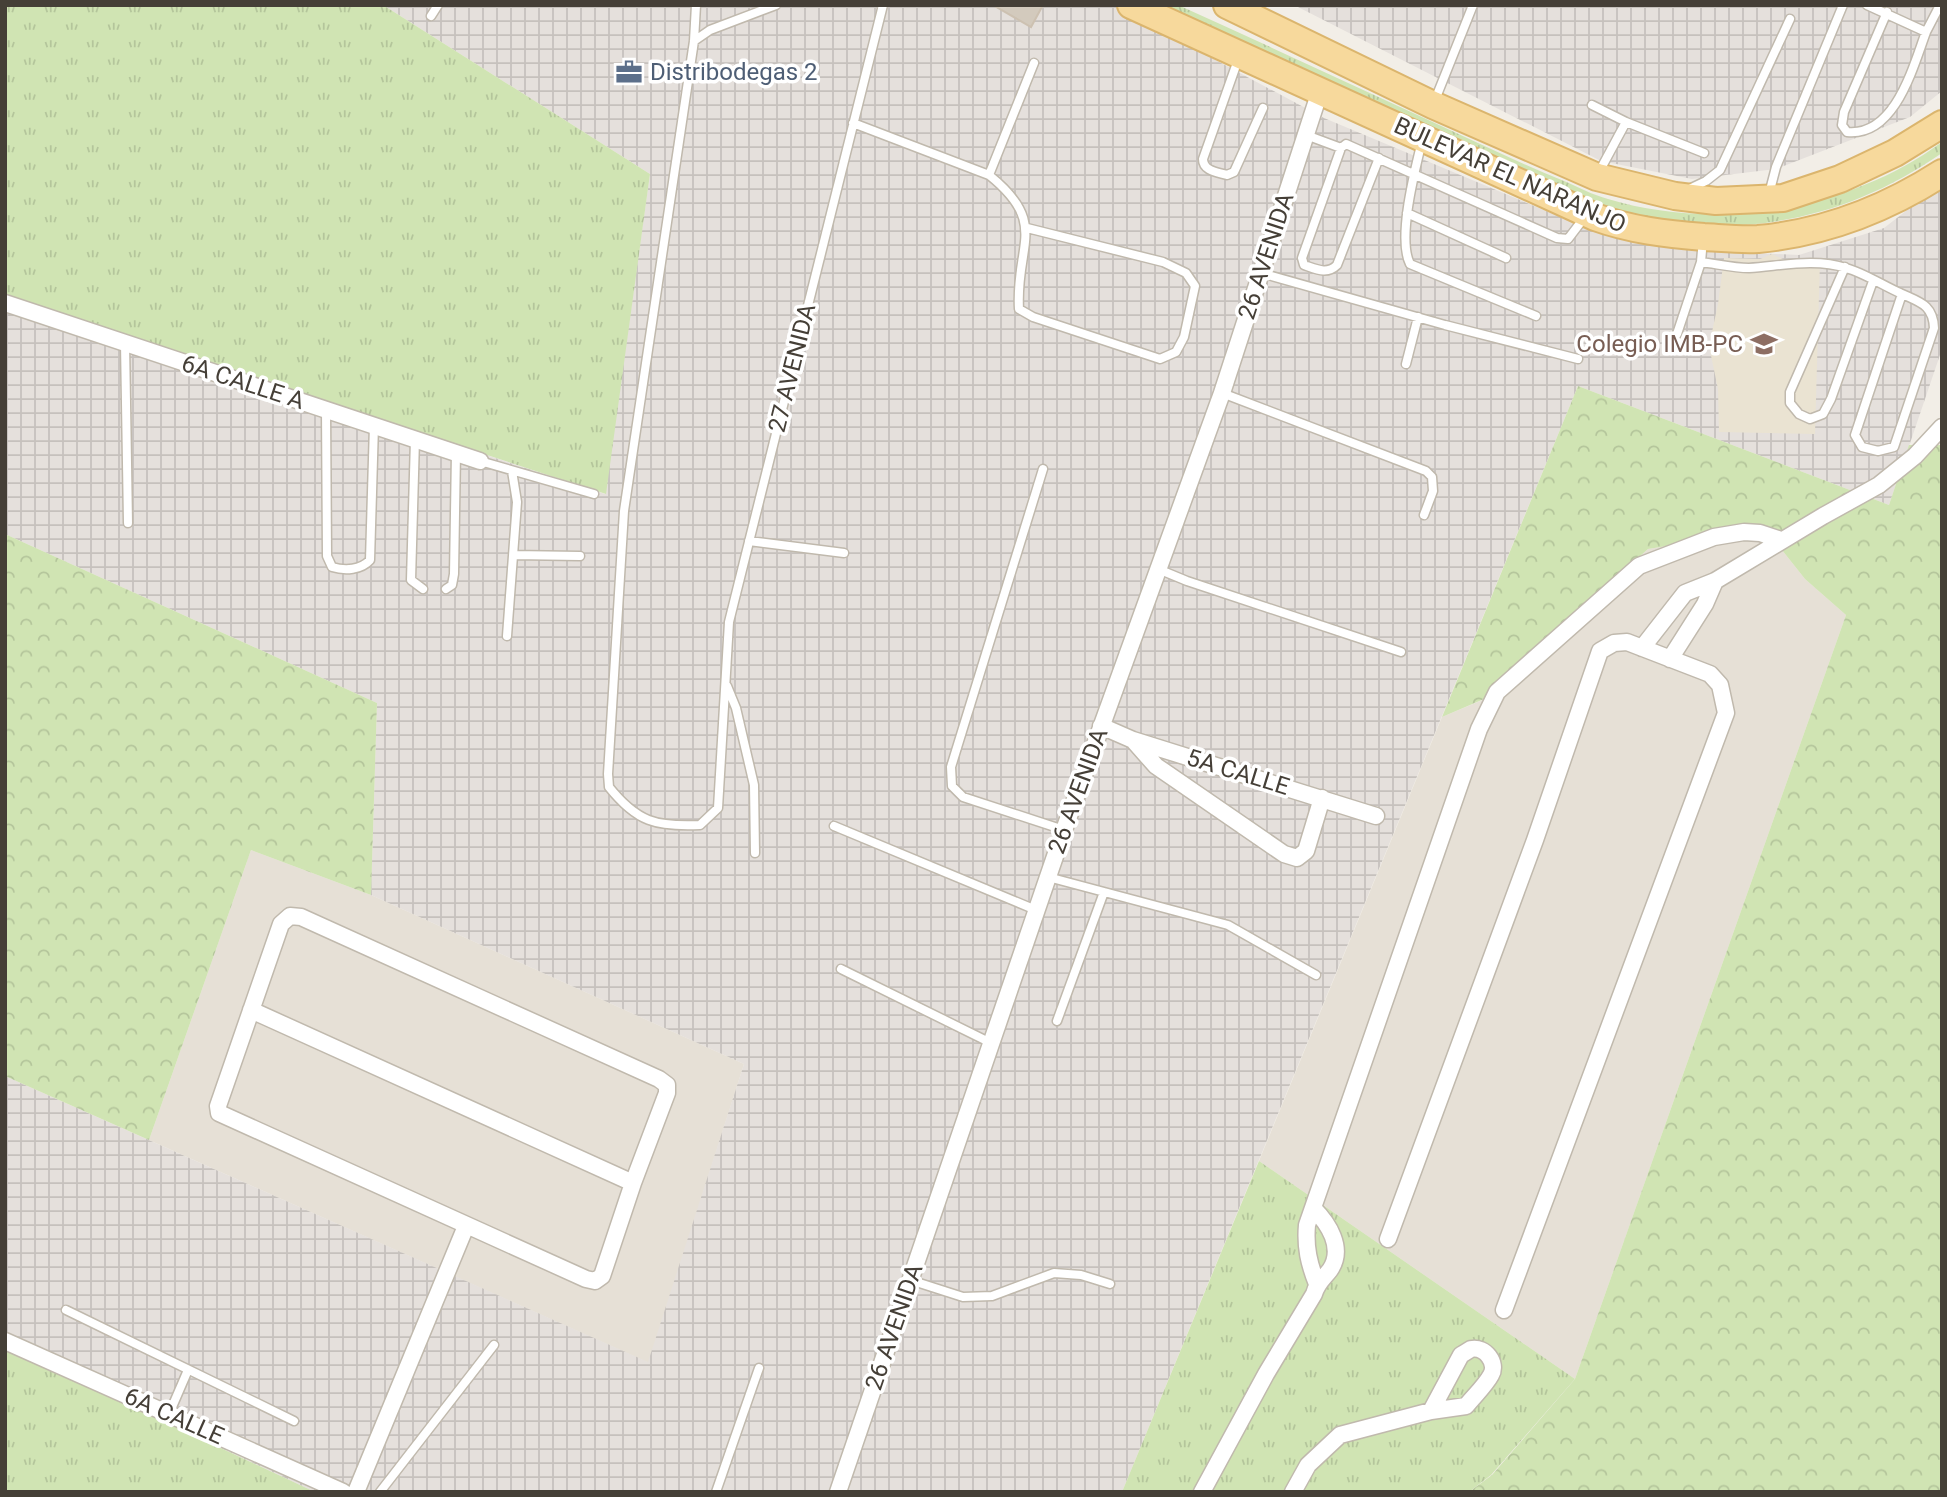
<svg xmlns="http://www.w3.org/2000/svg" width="1947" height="1497" font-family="Roboto,sans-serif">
  <defs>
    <pattern id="industrial-grid" width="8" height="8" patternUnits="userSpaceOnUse" patternTransform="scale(1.75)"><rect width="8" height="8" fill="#e5e0dc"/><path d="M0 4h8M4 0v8" fill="none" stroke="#c6c1bd"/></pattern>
    <pattern id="grass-tufts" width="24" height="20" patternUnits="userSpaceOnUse" patternTransform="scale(1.75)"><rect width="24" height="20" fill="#d0e4b3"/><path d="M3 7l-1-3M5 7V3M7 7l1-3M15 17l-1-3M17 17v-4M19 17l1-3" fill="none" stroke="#b4c59b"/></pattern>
    <pattern id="forest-crowns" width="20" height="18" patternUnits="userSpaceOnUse" patternTransform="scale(1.75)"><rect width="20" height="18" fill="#d0e4b3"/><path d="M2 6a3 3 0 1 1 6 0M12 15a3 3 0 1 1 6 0" fill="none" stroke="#b4c59b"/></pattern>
  </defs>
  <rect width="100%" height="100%" fill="#f2eee7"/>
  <path fill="#e6e0d6" d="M1766,530L1805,579L1846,615L1575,1379L1259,1161L1442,717L1492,696L1587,603L1648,549Z
    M251,850L371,895L744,1064L649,1363L149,1140Z"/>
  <path fill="url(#industrial-grid)" d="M383,5H1113L1324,118L1582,226L1689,250L1799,255L1884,228L1942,183V349L1889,505L1578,386L1122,1492H315L5,1347V1076L648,1362L744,1064L371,895L377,703L5,534V297L605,494L650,174Z
    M1294,5H1942V91L1910,117L1776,169L1692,179L1601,161Z"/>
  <path fill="#eae3d2" d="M1772,254L1783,259L1820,260L1815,434L1719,432L1718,389L1709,346L1718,304L1724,258L1760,259Z"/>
  <path fill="url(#grass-tufts)" d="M5,5H383L650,174L606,494L5,297Z
    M1158,5H1178C1260,42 1342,80 1424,118C1470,139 1517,162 1564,181C1578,187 1593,195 1608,199C1717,232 1850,210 1942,142V153C1837,226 1718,245 1596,205Z
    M1259,1161L1575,1379L1491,1475L1469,1492H1122Z
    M5,1347L315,1492H5Z"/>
  <path fill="url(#forest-crowns)" d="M1578,386L1889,505L1909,445H1942V1492H1469L1492,1475L1575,1379L1846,615L1805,579L1766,530L1648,549L1587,603L1491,696L1442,717Z
    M5,534L377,703L371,895L251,850L149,1140L5,1076Z"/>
  <path fill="#d3cabd" stroke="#cdc1b1" stroke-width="2" d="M993,5H1043L1031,27Z"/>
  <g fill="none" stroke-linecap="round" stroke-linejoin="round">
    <g stroke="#c0b9ad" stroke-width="11">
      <path id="lane" d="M696,5L694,41L624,511L608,774L609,787C637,822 656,827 700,825L718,808L729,622L883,5
        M1867,5L1926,32L1940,5
        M1887,12L1844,112L1842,125L1847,132C1895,137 1913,67 1926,32
        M431,16L438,5
        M694,41L710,30L776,5
        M1239,57L1203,159C1203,171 1217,172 1227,175L1234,172L1263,108
        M1435,100L1473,5
        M1592,105L1626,122L1704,153
        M853,123L989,175C1050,224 1015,245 1019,309L1033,317L1160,359L1176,352L1184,337L1195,286L1186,273L1163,262L1027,228
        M1306,135L1341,148
        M1422,141C1415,170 1397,238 1410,264L1536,316
        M1379,158L1337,265C1327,275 1316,269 1304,265L1302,258L1341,148L1346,144L1557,238L1568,239L1584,218
        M1598,174L1626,122
        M989,175L1034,63
        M1687,190L1706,181L1720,170L1790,19
        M1769,194L1776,167L1843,5
        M1407,213L1506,258
        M1703,239L1701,262C1717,264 1734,268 1749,268C1781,266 1815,258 1846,268C1864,273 1882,285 1900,293C1919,302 1933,304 1934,328L1894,447L1878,451L1862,447L1855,435L1902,294
        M1845,267L1790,392V403L1799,414L1810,419L1823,414L1831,399L1873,281
        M1261,273L1445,325L1578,359
        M1677,334L1701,262
        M125,343L128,523
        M1406,364L1418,317
        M1222,393L1426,471L1432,477L1433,491L1424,515
        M326,410L327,556L332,567C345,571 361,570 370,560L374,425
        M415,439L411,580L423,589
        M480,461L594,494
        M1043,469L951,767L952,786L963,797L1064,830
        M749,541L844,553
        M513,555L580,556
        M1158,569L1187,581L1401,652
        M446,589L452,585L454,574L456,452
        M507,636L517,502L512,471
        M727,686L736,708L754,785L755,853
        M834,826L1036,910
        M1048,877L1228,925L1316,975
        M841,969L991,1043
        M1057,1021L1104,892
        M910,1280L963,1297L992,1296L1054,1273L1081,1275L1110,1284
        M66,1310L294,1421
        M169,1414L188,1370
        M380,1492L494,1345
        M716,1492L759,1368"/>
    </g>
    <g stroke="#c0b9ad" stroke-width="19">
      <path id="street" d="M5,303L480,461
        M1642,648L1685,593L1715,581L1823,516L1879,485L1915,456L1942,427
        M1670,659L1705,604L1715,581
        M1101,726L1133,740L1376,816
        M1133,740L1156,766L1284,854L1297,858L1306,851L1322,798
        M290,916L301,917L659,1079L667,1085V1093L633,1183L602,1276L595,1281L586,1279L219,1113L218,1106L281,924Z
        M251,1010L633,1183
        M1388,1239L1535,840L1600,651L1614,643L1627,642L1710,674L1720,685L1726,713L1504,1310
        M1317,1284C1309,1264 1305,1247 1307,1225L1479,729L1497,692L1639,566L1714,537L1744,532L1760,533L1781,540
        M5,1341L343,1492
        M356,1492L466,1226
        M838,1492L1064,830L1222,393L1320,91
        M1202,1492L1266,1374L1314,1294C1317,1283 1323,1279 1330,1270C1345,1248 1328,1223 1313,1208
        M1293,1492L1308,1465L1340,1435L1431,1411L1466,1406C1474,1396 1485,1386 1491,1375C1498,1363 1485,1346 1471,1349C1469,1350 1463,1354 1461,1355L1431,1411"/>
    </g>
    <g stroke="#dbb56d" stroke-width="30">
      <path id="primary" d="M1131,5L1595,217C1631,230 1666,234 1704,237C1722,238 1740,240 1758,239C1824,233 1886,209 1942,173
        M1227,5L1433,105L1597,177L1675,196L1716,201L1783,198L1840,179L1895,153L1942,124"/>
    </g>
    <use href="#lane" stroke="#fff" stroke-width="8"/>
    <use href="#street" stroke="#fff" stroke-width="16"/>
    <use href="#primary" stroke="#f7d99c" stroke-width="26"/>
  </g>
  <defs>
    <g id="office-bare" transform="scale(2.1)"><path d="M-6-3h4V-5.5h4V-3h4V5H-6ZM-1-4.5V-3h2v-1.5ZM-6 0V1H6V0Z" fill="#5c6f8a" stroke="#fff" stroke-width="2.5" paint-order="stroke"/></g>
    <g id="school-bare" transform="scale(2.1)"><path d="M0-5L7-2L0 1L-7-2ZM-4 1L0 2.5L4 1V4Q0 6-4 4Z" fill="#8d6e63" stroke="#fff" stroke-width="2.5" paint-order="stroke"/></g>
  </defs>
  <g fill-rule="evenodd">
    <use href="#office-bare" x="629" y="72"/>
    <use href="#school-bare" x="1764" y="344"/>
  </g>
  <g text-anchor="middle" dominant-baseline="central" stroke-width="7" stroke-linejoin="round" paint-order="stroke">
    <g font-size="24" fill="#4e5e75" stroke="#fff" text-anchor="start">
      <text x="650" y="72">Distribodegas 2</text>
    </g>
    <g font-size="24" fill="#453f37" stroke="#fff">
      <text transform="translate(1510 175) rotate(24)">BULEVAR EL NARANJO</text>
      <text transform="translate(1266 256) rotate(-72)">26 AVENIDA</text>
      <text transform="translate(792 368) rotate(-76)">27 AVENIDA</text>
      <text transform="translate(243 382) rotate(18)">6A CALLE A</text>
      <text transform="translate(1238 772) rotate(17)">5A CALLE</text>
      <text transform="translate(1078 791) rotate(-70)">26 AVENIDA</text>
      <text transform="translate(894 1327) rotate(-71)">26 AVENIDA</text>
      <text transform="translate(174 1416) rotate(24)">6A CALLE</text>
    </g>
    <g font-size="24" fill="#785e54" stroke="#fff" text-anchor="end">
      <text x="1743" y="344">Colegio IMB-PC</text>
    </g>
  </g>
  <rect width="1947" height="1497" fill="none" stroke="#453f37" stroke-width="14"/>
</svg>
